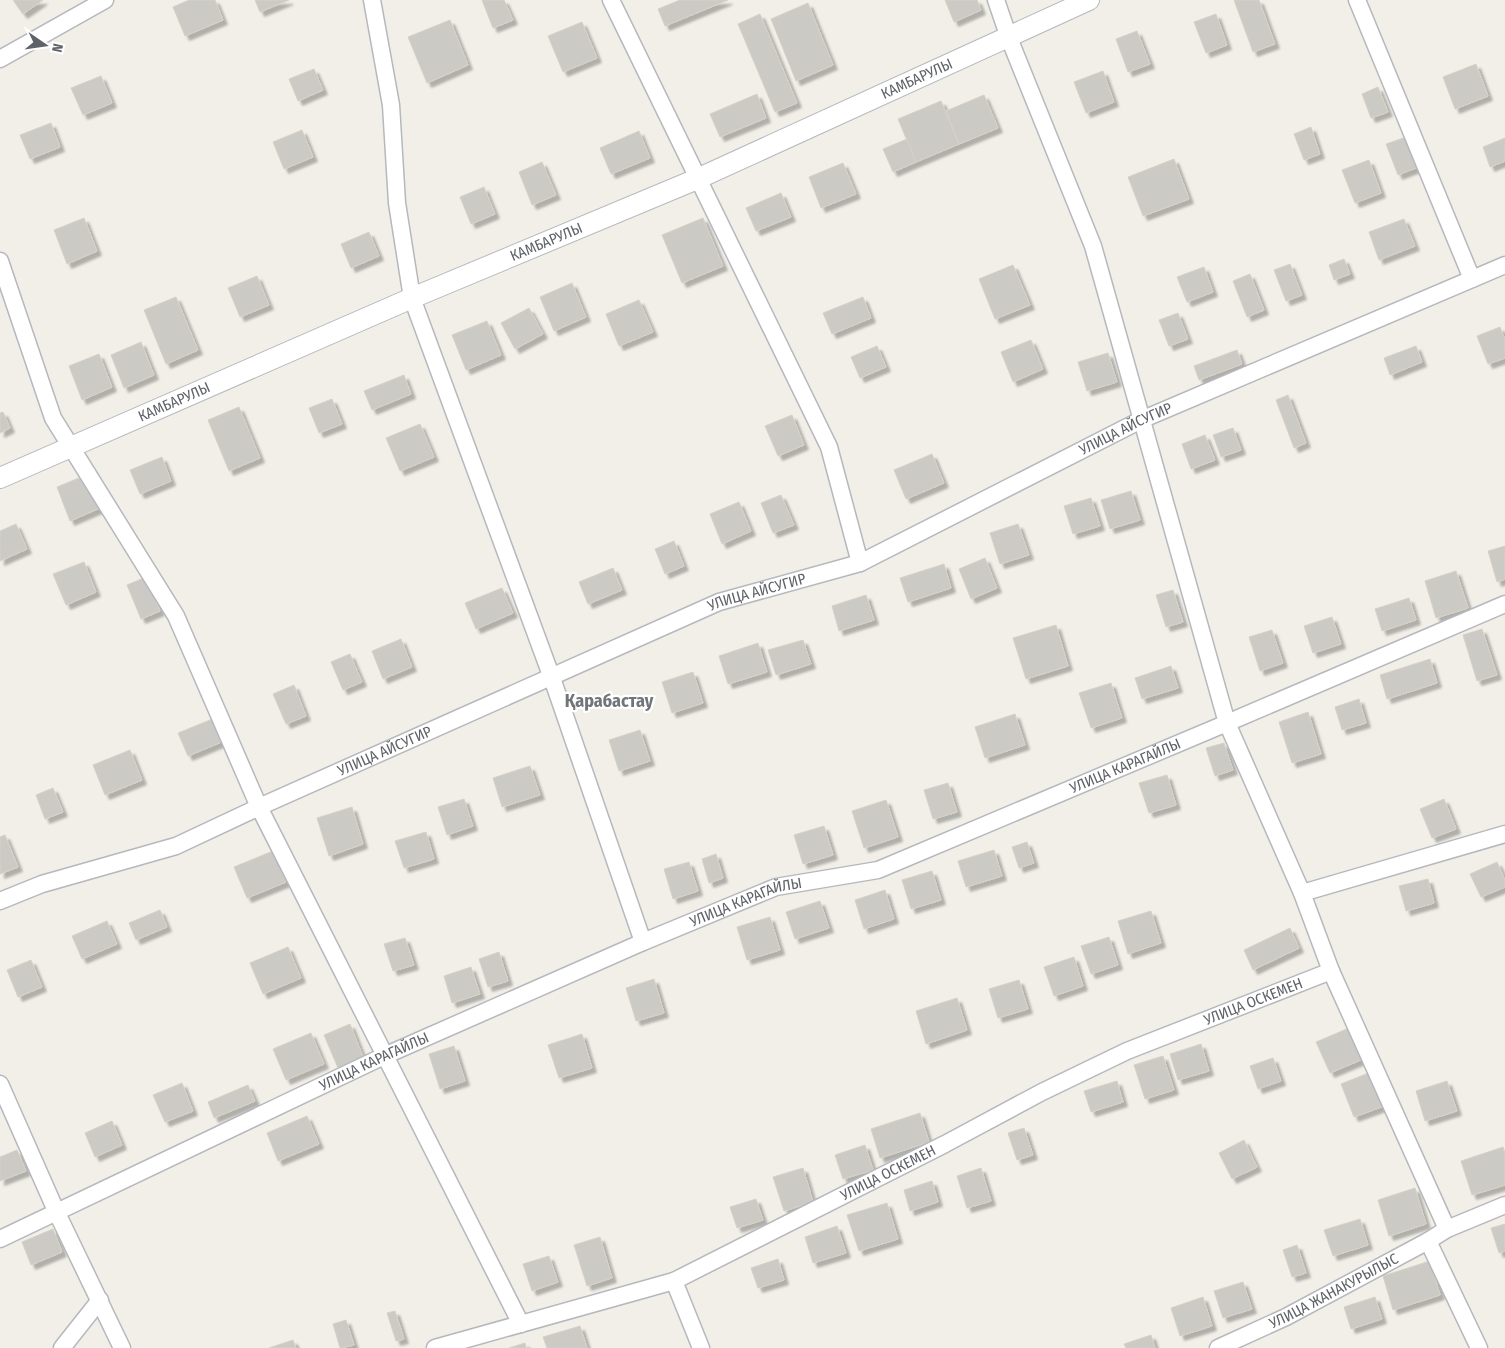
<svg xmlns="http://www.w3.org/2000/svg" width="1505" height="1348" font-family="'Fira Sans Condensed',sans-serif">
  <defs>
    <filter id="shadow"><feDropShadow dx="4.5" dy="4.5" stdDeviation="1" flood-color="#0004"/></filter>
  </defs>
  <rect width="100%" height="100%" fill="#f1efe8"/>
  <path fill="#cccac5" stroke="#d6d1c6" filter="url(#shadow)" d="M13,0H43L23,14Z
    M189,0H215L223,20L185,36L173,7Z
    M255,0H289L260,12Z
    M482,0H504L513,20L493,28Z
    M680,0H728L665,26L658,9Z
    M945,0H977L981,10L954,22Z
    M1234,0H1259L1275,44L1253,52Z
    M808,3L833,65L796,81L771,19Z
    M760,14L797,103L775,112L738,24Z
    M1216,14L1227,45L1206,53L1194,22Z
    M450,20L468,65L427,83L408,37Z
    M582,22L597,58L563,72L548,36Z
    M1137,31L1150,64L1128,72L1116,39Z
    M1476,64L1488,96L1455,109L1443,77Z
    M314,69L323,90L298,101L289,79Z
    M1103,71L1114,102L1086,113L1074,82Z
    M101,76L112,103L83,115L71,88Z
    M1378,87L1388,112L1371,118L1362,94Z
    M757,94L766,118L720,137L710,114Z
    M984,95L998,128L959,144L946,111Z
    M941,101L959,144L916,162L898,119Z
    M51,123L60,147L30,159L20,135Z
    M1311,127L1320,154L1304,160L1294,134Z
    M302,130L313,157L284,169L273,142Z
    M639,131L650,158L611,174L600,148Z
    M1409,136L1421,166L1398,175L1386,144Z
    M1505,138V161L1490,167L1483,147Z
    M907,139L916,162L893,172L883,149Z
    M1174,159L1189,199L1143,216L1128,177Z
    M1369,160L1381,193L1355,203L1342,170Z
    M542,162L556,195L532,205L519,172Z
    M843,163L856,194L821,208L809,177Z
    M484,187L495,214L471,224L460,197Z
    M781,193L791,217L756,231L746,208Z
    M84,218L97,251L67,264L54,230Z
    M703,218L723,266L682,283L662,235Z
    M1404,219L1415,246L1379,260L1369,232Z
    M369,232L379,256L351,268L341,244Z
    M1344,259L1350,274L1334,280L1329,265Z
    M1290,264L1302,295L1286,301L1274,270Z
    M1013,265L1030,305L995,319L979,279Z
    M1204,267L1213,292L1187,302L1177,277Z
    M1250,274L1264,310L1247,317L1233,281Z
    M257,276L269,305L240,317L228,288Z
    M572,283L586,317L554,331L540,297Z
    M176,297L198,350L166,364L144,310Z
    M863,297L871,318L832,334L823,313Z
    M639,300L653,332L619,346L606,314Z
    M529,308L543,334L515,349L501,323Z
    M1178,313L1188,339L1169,346L1159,320Z
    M487,321L501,355L466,370L452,335Z
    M1500,327L1505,340V358L1488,364L1477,336Z
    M1031,340L1043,369L1013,382L1001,352Z
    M141,342L154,375L124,388L111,355Z
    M877,346L886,367L860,378L851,357Z
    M1416,346L1422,362L1390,375L1384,358Z
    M1237,350L1242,364L1199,380L1194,366Z
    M1108,353L1117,382L1087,391L1078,362Z
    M99,354L112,387L82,400L69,366Z
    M404,375L411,394L372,410L364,391Z
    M1288,395L1306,443L1294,448L1276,400Z
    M332,399L342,424L319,433L309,408Z
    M239,407L260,458L229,471L208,420Z
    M3,412L10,428L0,433V413Z
    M792,415L804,445L778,456L765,426Z
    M420,424L434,457L400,471L386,438Z
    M1233,428L1241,450L1221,457L1213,435Z
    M1205,435L1215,460L1191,469L1182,444Z
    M932,454L944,483L906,499L894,470Z
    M162,457L171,481L140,494L130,470Z
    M86,475L100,508L70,521L57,487Z
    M1131,491L1140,520L1110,529L1101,500Z
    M781,495L794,525L773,533L761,503Z
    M1091,498L1100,526L1073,534L1064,506Z
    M739,502L751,531L722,544L710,514Z
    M16,524L27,549L0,561V531Z
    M1018,524L1029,555L1000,564L990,533Z
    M674,541L684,566L665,574L655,549Z
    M1505,546V579L1497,582L1488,551Z
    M985,558L997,588L971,599L959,569Z
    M84,562L96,592L66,605L53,574Z
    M944,564L951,588L908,602L900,578Z
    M613,568L622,590L588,604L579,582Z
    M1456,571L1468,608L1436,618L1425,581Z
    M146,577L160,611L141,619L127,585Z
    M502,588L513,613L476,629L465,603Z
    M1173,590L1183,622L1166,627L1156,595Z
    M866,595L874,620L839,631L832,606Z
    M1409,598L1416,620L1382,631L1375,609Z
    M1332,617L1341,644L1313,653L1304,626Z
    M1056,625L1068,666L1026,679L1013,638Z
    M1482,629L1497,675L1477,681L1463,635Z
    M1272,630L1283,663L1260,671L1249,637Z
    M401,639L412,667L383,679L372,651Z
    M803,640L811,664L776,675L768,650Z
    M758,643L767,672L728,684L719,656Z
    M350,654L362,682L343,690L331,662Z
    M1430,659L1437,683L1387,699L1380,675Z
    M1171,666L1178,688L1142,699L1135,678Z
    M693,672L703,703L672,713L662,682Z
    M1111,683L1122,718L1091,728L1079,693Z
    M294,685L306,716L286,724L273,694Z
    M1359,699L1366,723L1342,730L1335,707Z
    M1308,712L1321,754L1292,763L1279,722Z
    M1015,714L1025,745L985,758L975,727Z
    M215,718L224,741L188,756L178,733Z
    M640,730L650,761L619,771L609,740Z
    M1224,743L1233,770L1215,776L1206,748Z
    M130,750L142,780L105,795L93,765Z
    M530,766L540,795L502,807L493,778Z
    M1167,775L1176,805L1149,813L1139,783Z
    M948,783L957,812L933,819L924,790Z
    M53,788L63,812L45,819L36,795Z
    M464,799L473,826L447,835L438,807Z
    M1444,799L1456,829L1432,838L1420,809Z
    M886,800L898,837L864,848L852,811Z
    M352,807L363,844L329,856L317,818Z
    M824,826L833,855L803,864L794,835Z
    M426,832L434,859L404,868L395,841Z
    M5,835L18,867L0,874V837Z
    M1027,842L1034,863L1019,868L1012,847Z
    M994,850L1002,876L966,887L958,861Z
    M273,851L286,882L247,898L234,867Z
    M716,854L723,878L709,883L702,859Z
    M689,862L698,891L673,899L664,869Z
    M1497,862L1505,880V887L1481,897L1470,874Z
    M932,871L941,900L911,909L902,880Z
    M1428,879L1434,903L1406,911L1399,886Z
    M885,890L894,919L864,929L855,900Z
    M820,901L829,928L795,939L786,912Z
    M160,910L167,927L136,940L129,923Z
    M1151,911L1161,943L1128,954L1118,921Z
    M770,917L780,950L747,960L737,927Z
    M107,921L117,944L82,959L72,936Z
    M1290,928L1299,948L1253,970L1244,950Z
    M1109,937L1118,965L1091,974L1081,946Z
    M405,938L414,965L393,971L384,944Z
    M288,947L301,978L263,994L250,963Z
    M499,952L508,981L488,987L479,959Z
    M1074,957L1083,986L1054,996L1044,967Z
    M31,960L42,987L18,997L7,970Z
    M471,967L480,994L452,1003L444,976Z
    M654,979L664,1013L636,1021L626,988Z
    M1019,980L1028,1009L998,1018L989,989Z
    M957,998L967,1030L926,1044L916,1011Z
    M350,1024L363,1057L338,1068L324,1035Z
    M1349,1028L1363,1059L1330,1073L1316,1042Z
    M311,1033L324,1064L286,1080L273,1049Z
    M582,1034L592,1068L559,1078L548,1045Z
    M1201,1044L1209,1071L1178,1080L1170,1054Z
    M454,1046L465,1081L440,1089L429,1054Z
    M1163,1056L1174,1090L1145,1099L1134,1065Z
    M1273,1058L1281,1081L1258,1089L1250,1066Z
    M1371,1072L1384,1106L1354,1117L1341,1084Z
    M1117,1081L1123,1102L1091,1112L1084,1091Z
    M1447,1081L1457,1111L1425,1121L1416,1091Z
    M182,1083L193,1111L165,1122L153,1095Z
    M248,1085L255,1101L214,1118L208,1102Z
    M920,1113L929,1142L880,1158L871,1129Z
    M307,1116L319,1144L278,1161L267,1133Z
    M112,1121L122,1145L95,1157L85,1133Z
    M1024,1128L1033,1155L1017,1160L1008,1133Z
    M1244,1140L1257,1167L1232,1179L1219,1153Z
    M865,1145L873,1170L843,1179L835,1155Z
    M1503,1147L1505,1153V1185L1472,1195L1461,1161Z
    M17,1150L26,1171L0,1181V1157Z
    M803,1168L813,1202L784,1211L773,1177Z
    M981,1168L991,1201L967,1208L957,1176Z
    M932,1181L938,1202L910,1211L904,1190Z
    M1415,1188L1426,1224L1389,1236L1378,1200Z
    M756,1199L763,1220L737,1228L730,1207Z
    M887,1203L898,1239L859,1251L847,1215Z
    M1360,1219L1368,1245L1333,1256L1324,1230Z
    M1505,1224V1251L1499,1253L1491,1228Z
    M837,1226L846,1253L813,1263L805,1237Z
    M53,1229L62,1252L31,1265L22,1242Z
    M600,1237L612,1278L587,1286L574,1245Z
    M1297,1245L1306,1273L1292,1277L1283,1250Z
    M549,1256L558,1282L532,1291L523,1264Z
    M778,1259L784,1280L758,1288L751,1268Z
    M1430,1261L1440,1295L1393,1310L1383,1276Z
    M1243,1282L1252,1309L1223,1318L1214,1291Z
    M1203,1297L1212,1326L1180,1336L1171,1308Z
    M1375,1297L1382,1319L1351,1329L1344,1307Z
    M395,1311L404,1339L396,1341L387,1313Z
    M346,1320L354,1345L340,1348L333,1324Z
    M580,1326L587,1348H547L543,1337Z
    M1151,1335L1155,1348H1126L1124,1344Z
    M293,1340L296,1348H269Z
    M525,1343L526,1348H509Z"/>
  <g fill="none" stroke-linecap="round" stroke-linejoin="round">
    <g stroke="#b5b8bc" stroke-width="19">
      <g id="minor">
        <path d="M372,0L391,105L397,203L412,298L552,678L643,942"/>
        <path d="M611,0L829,447L860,563"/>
        <path d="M996,0L1009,38L1093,246L1227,723L1302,893L1331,971L1447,1229"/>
        <path d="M1357,0L1472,279"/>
        <path d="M0,59L105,0"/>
        <path d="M0,261L53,418L176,616L259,807L521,1324"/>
        <path d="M1302,893L1505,834"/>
        <path id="s1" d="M0,901L42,884L176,846L259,807L719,602L860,563L1141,420L1505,265"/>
        <path d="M0,1084L57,1213L122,1348"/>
        <path id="s2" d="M0,1239L384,1056L643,942L776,887L878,870L1227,723L1505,604"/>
        <path d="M1428,1241L1479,1348"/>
        <path d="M674,1281L701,1348"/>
        <path d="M62,1348L100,1300"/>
        <path id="s3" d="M435,1348L674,1281L945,1144L1042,1092L1127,1051L1331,971"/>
        <path id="s4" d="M1218,1348L1286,1317L1428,1241L1447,1229L1505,1205"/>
      </g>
    </g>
    <g stroke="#b5b8bc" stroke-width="22">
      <g id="tertiary">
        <path id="s5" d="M0,478L412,298L697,179L1089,0"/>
      </g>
    </g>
    <use href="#minor" stroke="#fff" stroke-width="16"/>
    <use href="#tertiary" stroke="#fff" stroke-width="20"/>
  </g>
  <g text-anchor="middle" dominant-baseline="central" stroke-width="4.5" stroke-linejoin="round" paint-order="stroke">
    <g font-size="15" fill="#5f6368" stroke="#fff">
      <text stroke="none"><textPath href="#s5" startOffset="1000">КАМБАРУЛЫ</textPath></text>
      <text stroke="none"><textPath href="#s5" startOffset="595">КАМБАРУЛЫ</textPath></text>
      <text stroke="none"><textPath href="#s5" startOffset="190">КАМБАРУЛЫ</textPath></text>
      <text stroke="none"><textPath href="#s1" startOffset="1224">УЛИЦА АЙСУГИР</textPath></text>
      <text stroke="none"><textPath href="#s1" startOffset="819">УЛИЦА АЙСУГИР</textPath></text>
      <text stroke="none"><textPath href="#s1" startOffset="414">УЛИЦА АЙСУГИР</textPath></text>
      <text stroke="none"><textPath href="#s2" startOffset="1224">УЛИЦА КАРАГАЙЛЫ</textPath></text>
      <text stroke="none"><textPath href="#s2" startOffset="819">УЛИЦА КАРАГАЙЛЫ</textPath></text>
      <text stroke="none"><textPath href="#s3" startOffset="892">УЛИЦА ОСКЕМЕН</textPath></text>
      <text stroke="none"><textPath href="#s2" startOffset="414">УЛИЦА КАРАГАЙЛЫ</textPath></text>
      <text stroke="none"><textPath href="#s3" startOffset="488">УЛИЦА ОСКЕМЕН</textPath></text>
      <text stroke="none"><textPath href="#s4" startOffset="129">УЛИЦА ЖАНАКУРЫЛЫС</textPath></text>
    </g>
    <g font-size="18" font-weight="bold" fill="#70757a" stroke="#fff">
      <text x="609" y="701">Қарабастау</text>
    </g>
  </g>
  <g transform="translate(45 45) rotate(103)" stroke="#ffffff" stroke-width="4" paint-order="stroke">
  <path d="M0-4L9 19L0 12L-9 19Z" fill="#5f6368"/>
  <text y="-8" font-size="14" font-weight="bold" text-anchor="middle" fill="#5f6368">N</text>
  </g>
</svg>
